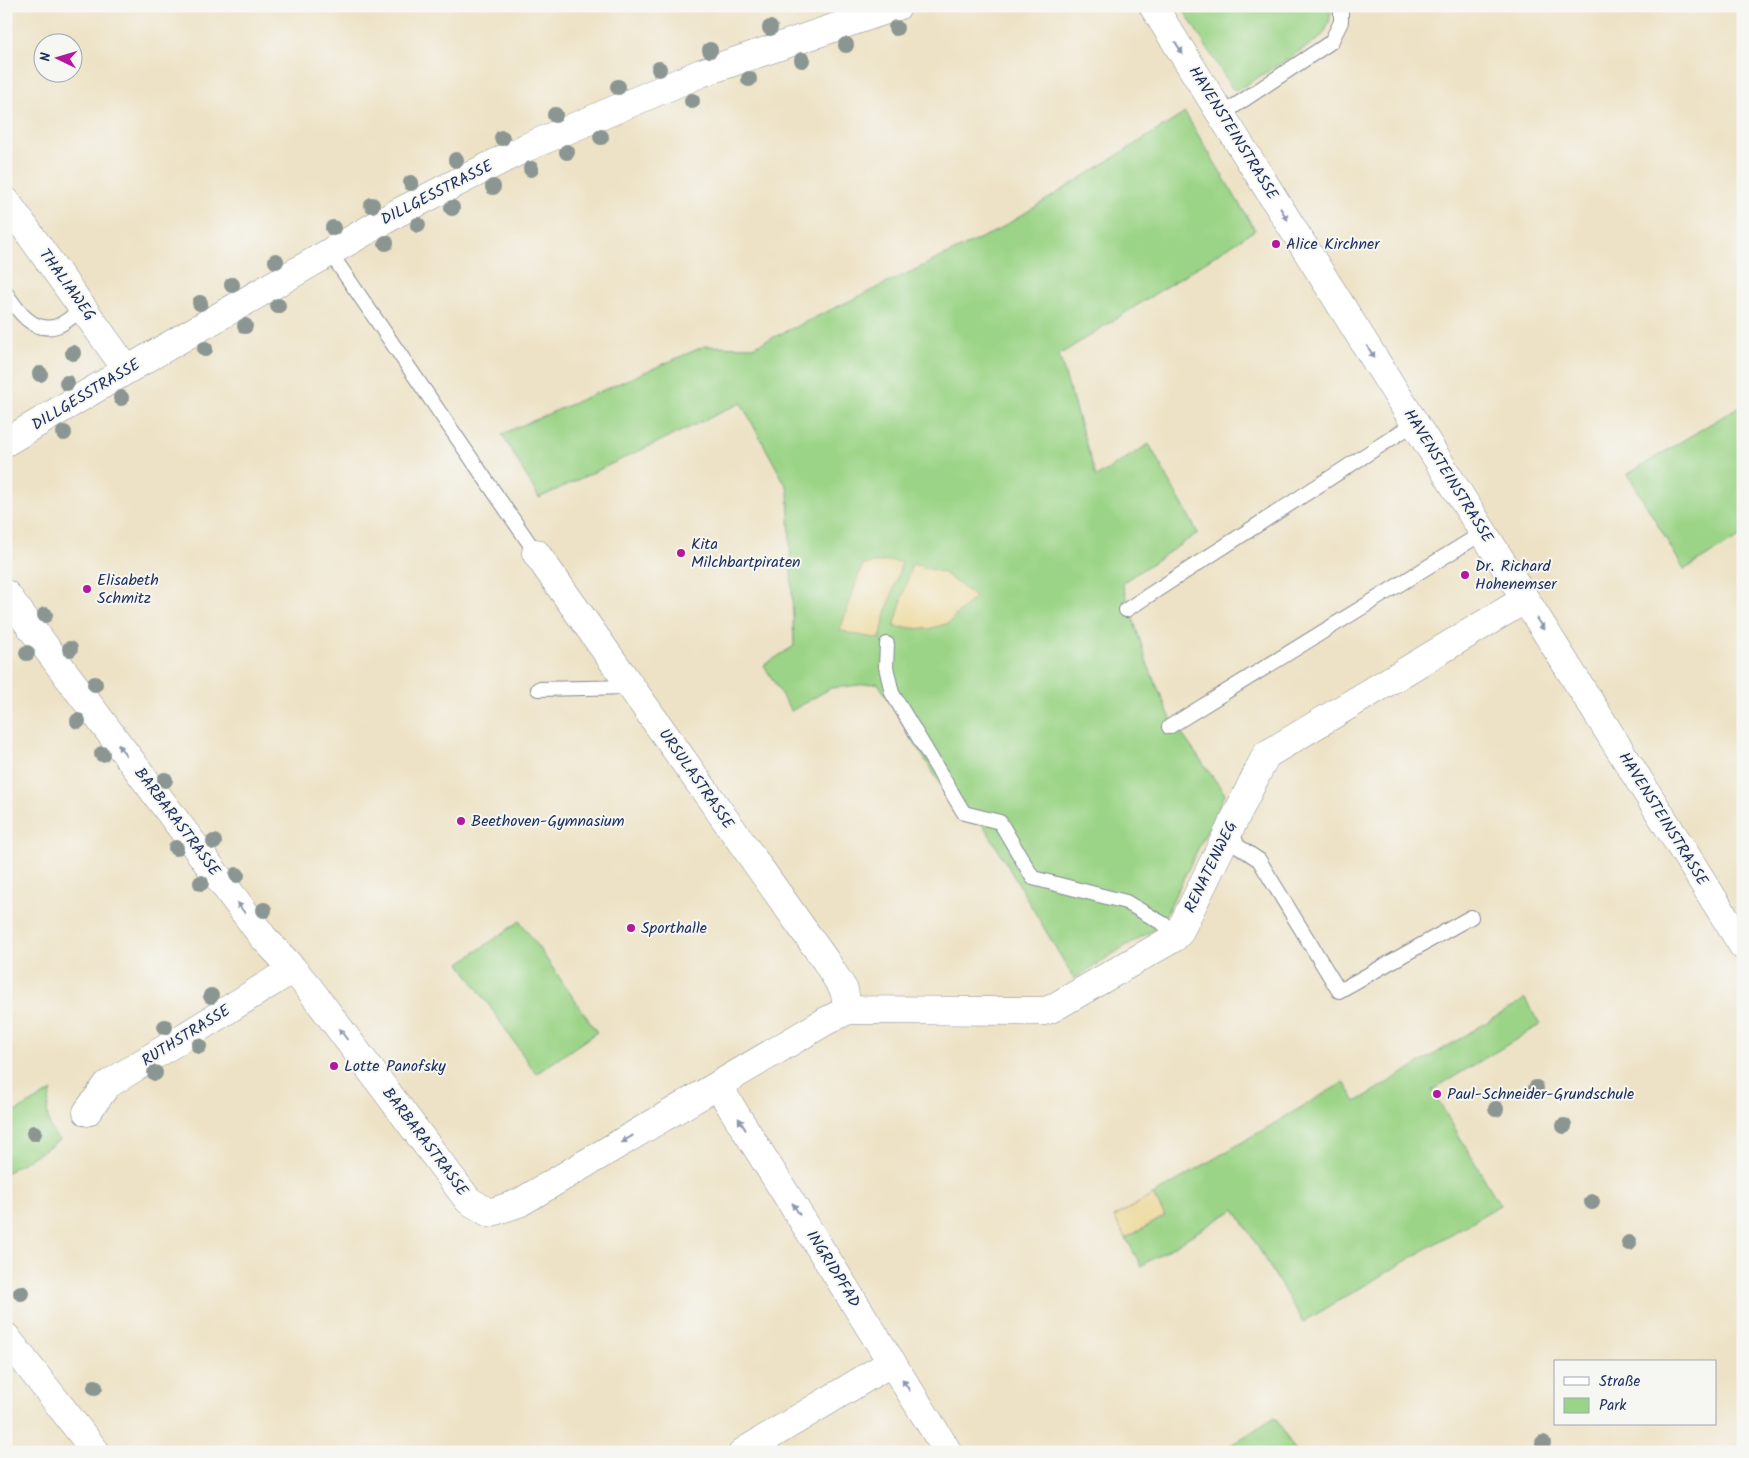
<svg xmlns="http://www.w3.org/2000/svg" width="1749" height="1458" font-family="Kalam,sans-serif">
  <rect width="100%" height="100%" fill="#f6f6f2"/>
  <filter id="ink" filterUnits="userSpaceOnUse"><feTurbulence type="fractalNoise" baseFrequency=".02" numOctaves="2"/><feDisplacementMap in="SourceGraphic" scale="10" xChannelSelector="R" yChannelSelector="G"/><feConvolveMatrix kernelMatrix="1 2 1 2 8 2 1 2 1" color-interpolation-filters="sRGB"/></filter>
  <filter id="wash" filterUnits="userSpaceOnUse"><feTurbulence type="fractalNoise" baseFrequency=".0096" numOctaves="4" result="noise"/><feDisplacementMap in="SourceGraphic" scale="20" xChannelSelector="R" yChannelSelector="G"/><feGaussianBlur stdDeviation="1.12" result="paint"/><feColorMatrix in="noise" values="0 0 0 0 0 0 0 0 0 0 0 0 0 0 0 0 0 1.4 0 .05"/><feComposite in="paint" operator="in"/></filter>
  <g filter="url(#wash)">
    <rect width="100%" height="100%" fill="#ede2c5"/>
    <path fill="#9bd486" stroke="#5b8272" d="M1181,6H1331C1331,20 1328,29 1319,39L1238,90L1232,88Z
      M1185,113L1255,230L1059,355L1096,477L1149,444L1198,533L1122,583L1147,663L1171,719L1225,794L1165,916L1157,928L1122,948L1074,979L983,824L963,821L878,683L831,688L791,711L764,665L794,646L788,489L741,403L539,498L502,434L705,346L753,347L998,230Z
      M1743,404V535L1685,569L1683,568L1628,474Z
      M520,921L597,1032L536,1074L460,963Z
      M1525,999L1540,1025L1432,1090L1500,1205L1303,1322L1235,1209L1141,1266L1126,1238L1165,1216L1153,1195L1344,1082L1356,1102Z
      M52,1091C45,1108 45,1127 60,1140L6,1173V1117Z
      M1275,1417L1296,1452H1220Z"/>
    <path fill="#eeda9e" stroke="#84847e" d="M887,561L902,562L885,616L880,639L852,634L840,630L862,565Z
      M912,564L944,573L975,597L947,624L928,629L894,627Z
      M1153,1195L1165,1216L1126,1238L1114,1217Z"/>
  </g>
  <g filter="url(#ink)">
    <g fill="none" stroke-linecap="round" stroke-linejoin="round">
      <g stroke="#848892" stroke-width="16">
        <path id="service" d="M1221,115L1331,42L1341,22V6
          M329,251L536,553
          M6,293C17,310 33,334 57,326C66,323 75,314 83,308
          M1126,610L1415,423
          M887,644L886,667L892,693L964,813L1000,822L1033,878L1126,902L1179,933
          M538,689L631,687
          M1169,727L1484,532
          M1230,828L1238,846L1259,860L1339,991L1471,917"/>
      </g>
      <g stroke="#848892" stroke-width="29">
        <path id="minor" d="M1153,6L1743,946
          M6,201L127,370
          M6,442L127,370L399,212L525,148L701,73L898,6
          M536,553L825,960L844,990L848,1010
          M6,594L263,937L293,969L309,988L468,1200L489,1213L519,1203L826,1021L848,1010L1044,1011L1051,1009L1174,938L1179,933L1266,755L1524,600
          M718,1086L948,1452
          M87,1112L107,1085L293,969
          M743,1452L892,1362"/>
      </g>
      <g stroke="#848892" stroke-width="29">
        <path id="secondary" d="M6,1337L96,1452"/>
      </g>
      <use href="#service" stroke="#fff" stroke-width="14"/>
      <use href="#minor" stroke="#fff" stroke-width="28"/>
      <use href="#secondary" stroke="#fff" stroke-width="28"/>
    </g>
    <g fill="#8b9692">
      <circle cx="770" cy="28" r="8"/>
      <circle cx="896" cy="28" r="8"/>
      <circle cx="846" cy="45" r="8"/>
      <circle cx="710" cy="50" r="8"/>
      <circle cx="802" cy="60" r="8"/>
      <circle cx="659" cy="69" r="8"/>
      <circle cx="749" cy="79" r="8"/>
      <circle cx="618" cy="87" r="8"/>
      <circle cx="692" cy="101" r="8"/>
      <circle cx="555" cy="115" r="8"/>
      <circle cx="601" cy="137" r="8"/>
      <circle cx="502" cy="138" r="8"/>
      <circle cx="567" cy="152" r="8"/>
      <circle cx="456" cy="160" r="8"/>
      <circle cx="531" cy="169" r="8"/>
      <circle cx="411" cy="183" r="8"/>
      <circle cx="493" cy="187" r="8"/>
      <circle cx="372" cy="205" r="8"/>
      <circle cx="452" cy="208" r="8"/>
      <circle cx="418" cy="225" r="8"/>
      <circle cx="333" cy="228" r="8"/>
      <circle cx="386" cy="243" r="8"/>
      <circle cx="276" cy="261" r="8"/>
      <circle cx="232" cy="285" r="8"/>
      <circle cx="200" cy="303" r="8"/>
      <circle cx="278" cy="306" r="8"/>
      <circle cx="245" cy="326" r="8"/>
      <circle cx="205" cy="349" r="8"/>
      <circle cx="73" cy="353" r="8"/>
      <circle cx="40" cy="374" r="8"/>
      <circle cx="67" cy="383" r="8"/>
      <circle cx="121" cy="398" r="8"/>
      <circle cx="64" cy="433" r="8"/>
      <circle cx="45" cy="615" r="8"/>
      <circle cx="70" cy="649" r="8"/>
      <circle cx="27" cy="653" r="8"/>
      <circle cx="95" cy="684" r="8"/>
      <circle cx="78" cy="721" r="8"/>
      <circle cx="102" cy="754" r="8"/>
      <circle cx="165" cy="780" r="8"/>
      <circle cx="214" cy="842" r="8"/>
      <circle cx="176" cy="848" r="8"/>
      <circle cx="237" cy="875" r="8"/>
      <circle cx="201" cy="883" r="8"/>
      <circle cx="264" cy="910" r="8"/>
      <circle cx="211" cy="996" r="8"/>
      <circle cx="165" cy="1027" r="8"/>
      <circle cx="199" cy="1046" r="8"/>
      <circle cx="155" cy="1073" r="8"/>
      <circle cx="1536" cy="1088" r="8"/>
      <circle cx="1496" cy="1109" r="8"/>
      <circle cx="1564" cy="1126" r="8"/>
      <circle cx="34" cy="1133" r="8"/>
      <circle cx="1592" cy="1202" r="8"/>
      <circle cx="1629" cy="1243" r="8"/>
      <circle cx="21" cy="1293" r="8"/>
      <circle cx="95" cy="1387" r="8"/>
      <circle cx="1543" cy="1443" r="8"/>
    </g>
    <defs><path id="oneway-solid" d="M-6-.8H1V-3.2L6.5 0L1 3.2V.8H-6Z" transform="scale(1.25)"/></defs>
    <g fill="#8d97ae">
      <use href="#oneway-solid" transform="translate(1179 48) rotate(58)"/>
      <use href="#oneway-solid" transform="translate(1284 214) rotate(58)"/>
      <use href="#oneway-solid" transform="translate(1371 352) rotate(58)"/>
      <use href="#oneway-solid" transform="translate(1540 624) rotate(57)"/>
      <use href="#oneway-solid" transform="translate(122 750) rotate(-127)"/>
      <use href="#oneway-solid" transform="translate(241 908) rotate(-127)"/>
      <use href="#oneway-solid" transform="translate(343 1034) rotate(-127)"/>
      <use href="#oneway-solid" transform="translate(742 1124) rotate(-122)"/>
      <use href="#oneway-solid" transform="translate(627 1139) rotate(149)"/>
      <use href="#oneway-solid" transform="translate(796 1209) rotate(-122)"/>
      <use href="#oneway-solid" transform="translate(906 1385) rotate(-122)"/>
    </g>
  </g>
  <g fill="#b5179e" stroke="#f6f6f2" stroke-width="2">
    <circle cx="1276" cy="244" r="5"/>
    <circle cx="681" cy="553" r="5"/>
    <circle cx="1465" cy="575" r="5"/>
    <circle cx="87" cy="589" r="5"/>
    <circle cx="461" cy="821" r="5"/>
    <circle cx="631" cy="928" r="5"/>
    <circle cx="334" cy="1066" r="5"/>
    <circle cx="1437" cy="1094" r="5"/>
  </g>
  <g text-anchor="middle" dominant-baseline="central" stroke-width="4" stroke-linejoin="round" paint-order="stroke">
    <g font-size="16" fill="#1b2f5e" stroke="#f6f6f2">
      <text transform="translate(1233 133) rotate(58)">HAVENSTEINSTRASSE</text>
      <text transform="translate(437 193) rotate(-27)">DILLGESSTRASSE</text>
      <text transform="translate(67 285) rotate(54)">THALIAWEG</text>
      <text transform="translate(86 395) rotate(-31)">DILLGESSTRASSE</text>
      <text transform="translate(1448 476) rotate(58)">HAVENSTEINSTRASSE</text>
      <text transform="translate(696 779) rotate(55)">URSULASTRASSE</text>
      <text transform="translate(1663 819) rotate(58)">HAVENSTEINSTRASSE</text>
      <text transform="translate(177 822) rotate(53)">BARBARASTRASSE</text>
      <text transform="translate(1211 867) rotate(-64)">RENATENWEG</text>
      <text transform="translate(186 1036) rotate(-32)">RUTHSTRASSE</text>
      <text transform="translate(425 1142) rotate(53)">BARBARASTRASSE</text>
      <text transform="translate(833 1269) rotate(58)">INGRIDPFAD</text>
    </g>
    <g font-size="16" fill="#1b2f5e" stroke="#f6f6f2" text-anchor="start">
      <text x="1286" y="244">Alice Kirchner</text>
      <text x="691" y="544">Kita<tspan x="691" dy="18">Milchbartpiraten</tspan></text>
      <text x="1475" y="566">Dr. Richard<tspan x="1475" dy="18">Hohenemser</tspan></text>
      <text x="97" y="580">Elisabeth<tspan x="97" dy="18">Schmitz</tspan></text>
      <text x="471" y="821">Beethoven-Gymnasium</text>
      <text x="641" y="928">Sporthalle</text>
      <text x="344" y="1066">Lotte Panofsky</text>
      <text x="1447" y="1094">Paul-Schneider-Grundschule</text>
    </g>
  </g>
  <rect width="1749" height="1458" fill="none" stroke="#f6f6f2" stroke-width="25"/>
  <rect x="1554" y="1360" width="162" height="65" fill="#f6f6f2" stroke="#9ea6b7"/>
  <rect x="1564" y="1377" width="25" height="8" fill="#ffffff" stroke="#9ea6b7"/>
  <text x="1599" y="1386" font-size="15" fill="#1b2f5e">Straße</text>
  <rect x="1564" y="1398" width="25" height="15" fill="#9bd486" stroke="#9ea6b7"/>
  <text x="1599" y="1410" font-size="15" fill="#1b2f5e">Park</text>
  <g transform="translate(58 58) rotate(275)"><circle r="24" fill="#f6f6f2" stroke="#9ea6b7"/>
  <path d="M0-4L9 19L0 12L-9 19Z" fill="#b5179e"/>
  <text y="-8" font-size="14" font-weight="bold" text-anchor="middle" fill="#1b2f5e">N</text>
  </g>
</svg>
